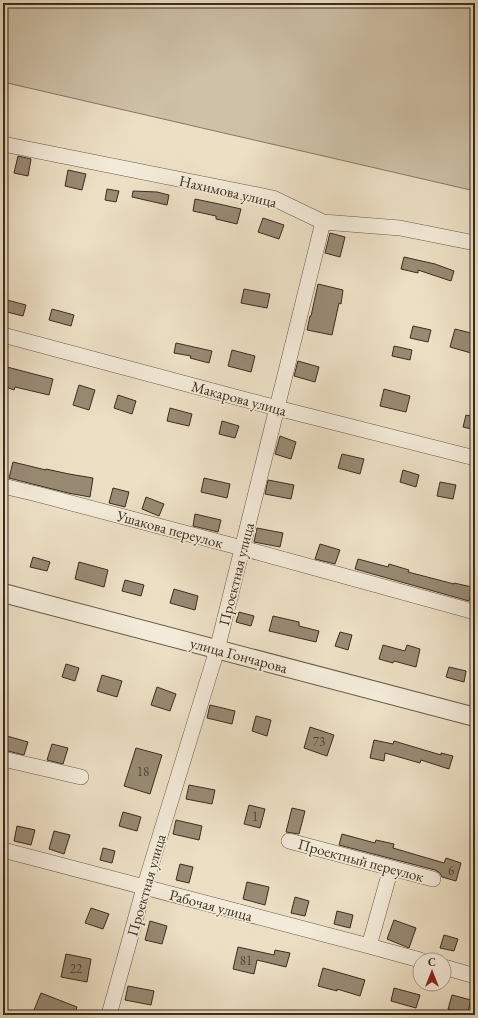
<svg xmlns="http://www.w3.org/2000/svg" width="478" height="1018" font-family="'EB Garamond',serif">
  <rect width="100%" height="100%" fill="#ecdfc4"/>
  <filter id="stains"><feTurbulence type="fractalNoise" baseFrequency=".005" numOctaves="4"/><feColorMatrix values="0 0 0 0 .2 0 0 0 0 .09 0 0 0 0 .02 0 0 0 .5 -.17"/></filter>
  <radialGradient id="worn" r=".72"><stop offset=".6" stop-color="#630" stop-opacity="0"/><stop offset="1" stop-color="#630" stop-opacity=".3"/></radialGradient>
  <path fill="#cec1a8" stroke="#857762" d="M3,3H475V191L3,82Z"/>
  <path fill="#988a74" stroke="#3c2d1d" d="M18,156L31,159L28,176L14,173Z
    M68,170L86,174L82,190L65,186Z
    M107,189L119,191L116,202L105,200Z
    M133,191L157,192L169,195L167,205L132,197Z
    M195,199L219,204L241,209L237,224L216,219V216L193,211Z
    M263,218L284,225L279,239L258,232Z
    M330,233L345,237L340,257L325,253Z
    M404,257L435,264L454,271L451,281L418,270V273L401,269Z
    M318,284L343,290L341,304L339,303L332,335L307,330L310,316H311Z
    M244,289L270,294L267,308L241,303Z
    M3,299L26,305L23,316L3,311Z
    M52,309L74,315L71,326L49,320Z
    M413,326L431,330L428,342L410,338Z
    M455,329L475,334L471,353L450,347Z
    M176,343L212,351L209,363L190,358L191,356L174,353Z
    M394,346L412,350L410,360L392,356Z
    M232,350L255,356L251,372L228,366Z
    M298,361L319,367L315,382L294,376Z
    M7,367L53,379L49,395L15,387L14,390L3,386V380Z
    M79,385L95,390L89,410L73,405Z
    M384,389L410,396L406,412L380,406Z
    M118,395L136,401L132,414L114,408Z
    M170,408L192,414L189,426L167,421Z
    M466,415L475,417V430L463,427Z
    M222,421L239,426L235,438L219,434Z
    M280,436L296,442L291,459L275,454Z
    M342,454L364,459L360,474L338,468Z
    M13,462L46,470V469L69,474L93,478L90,497L68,493L9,478Z
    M403,470L419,475L416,487L400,482Z
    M204,478L230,484L227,498L201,492Z
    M268,480L294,485L291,499L265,494Z
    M440,482L456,485L453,499L437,496Z
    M113,488L129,492L125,507L109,503Z
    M146,497L164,504L159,516L142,509Z
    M195,514L221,520L218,532L193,526Z
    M257,528L283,533L280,547L254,542Z
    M320,544L340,550L335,564L315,559Z
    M33,557L50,562L47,571L30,567Z
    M358,559L388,567L389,564L409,570L408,572L454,584V583L472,587L469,601L355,569Z
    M79,562L108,570L104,587L75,579Z
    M125,580L144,585L141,596L122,591Z
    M174,589L198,596L195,610L170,603Z
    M239,612L254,616L251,626L236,622Z
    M273,616L299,622V626L319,631L316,642L269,631Z
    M340,632L352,635L348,650L335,646Z
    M383,645L405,651L407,645L420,649L416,667L394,661L393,663L379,659Z
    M66,664L79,668L75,681L62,677Z
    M449,667L466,671L464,682L446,677Z
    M102,675L122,681L117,697L97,691Z
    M157,687L176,694L170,711L151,705Z
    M210,705L235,711L232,724L207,718Z
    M256,716L271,720L267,736L252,731Z
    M310,727L334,735L327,756L304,748Z
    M7,736L28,742L24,755L4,750Z
    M374,740L393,744L394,741L441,755V753L453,756L449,769L421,760L420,763L385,753L384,761L370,758Z
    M52,744L68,748L63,764L47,760Z
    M136,748L162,755L150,794L124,786Z
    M189,785L215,790L212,804L186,799Z
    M249,805L265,809L260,828L244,824Z
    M292,808L305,811L299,834L286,832Z
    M123,812L141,817L137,831L119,826Z
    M176,820L202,826L199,840L173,834Z
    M17,826L35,830L31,845L14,841Z
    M54,831L70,835L64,854L49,849Z
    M342,834L375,843L376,840L394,844L393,848L444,863L446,858L461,863L456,881L442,877L440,873L435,870L339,845Z
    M103,848L115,851L112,863L100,860Z
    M180,864L193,867L189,883L176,880Z
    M247,882L269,887L265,905L243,899Z
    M295,897L309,901L305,916L291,913Z
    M91,908L109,914L103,929L85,923Z
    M337,911L353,915L350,928L334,924Z
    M394,920L416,928L409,948L387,939Z
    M150,921L167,926L162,944L145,940Z
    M444,935L458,939L454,951L440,948Z
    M238,947L274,955L275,950L290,953L286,967L257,960L254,974L233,969Z
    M66,954L91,959L87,982L61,977Z
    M323,968L365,980L360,996L337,989V991L318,986Z
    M128,986L154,991L151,1005L125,1000Z
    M394,988L420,995L416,1008L391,1001Z
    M41,993L77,1007L74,1015H32Z
    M452,995L471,1000L467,1015L448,1009Z"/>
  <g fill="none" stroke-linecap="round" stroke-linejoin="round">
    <g stroke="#685a47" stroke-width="16">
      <path id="minor" d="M3,144L273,198L323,222L400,228L475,243
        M3,335L277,408L475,458
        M3,486L37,494L242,548L475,612
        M3,759L81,777
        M289,841L433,879
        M3,850L369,946L420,960
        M369,946L391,868
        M444,967L475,976
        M109,1015L144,888L217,650L323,222"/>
    </g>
    <g stroke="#685a47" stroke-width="20">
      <path id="tertiary" d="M3,593L475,717"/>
    </g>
    <use href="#minor" stroke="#f3ead9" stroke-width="15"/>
    <use href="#tertiary" stroke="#f3ead9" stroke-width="18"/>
  </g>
  <g text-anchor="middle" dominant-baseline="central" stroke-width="3.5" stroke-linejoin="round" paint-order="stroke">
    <g font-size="13" fill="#534433">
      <text x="319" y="741">73</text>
      <text x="143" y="771">18</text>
      <text x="255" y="816">1</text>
      <text x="451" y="870">6</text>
      <text x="246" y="960">81</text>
      <text x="76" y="968">22</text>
    </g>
    <g font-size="15" fill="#3c2d1d" stroke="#f3ead9">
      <text transform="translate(228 191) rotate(13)">Нахимова улица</text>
      <text transform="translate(239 398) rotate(15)">Макарова улица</text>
      <text transform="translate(170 529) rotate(15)">Ушакова переулок</text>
      <text transform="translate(236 574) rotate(-76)">Проектная улица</text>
      <text transform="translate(239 655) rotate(15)">улица Гончарова</text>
      <text transform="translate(361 860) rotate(15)">Проектный переулок</text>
      <text transform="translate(146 885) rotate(-74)">Проектная улица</text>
      <text transform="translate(211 905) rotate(15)">Рабочая улица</text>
    </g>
  </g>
  <rect width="478" height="1018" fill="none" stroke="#ecdfc4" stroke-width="16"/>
  <rect x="4" y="4" width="470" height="1010" fill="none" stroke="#3c2d1d" stroke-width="2"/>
  <rect x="8" y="8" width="462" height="1002" fill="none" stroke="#3c2d1d"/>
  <g transform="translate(432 972)"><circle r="19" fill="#f3ead9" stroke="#aa9e8e"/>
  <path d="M0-3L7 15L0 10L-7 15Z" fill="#8f2418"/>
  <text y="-6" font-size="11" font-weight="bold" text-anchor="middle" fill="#3c2d1d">С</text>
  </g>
  <rect width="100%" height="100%" filter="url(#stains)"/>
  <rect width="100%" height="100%" fill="url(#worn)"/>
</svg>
